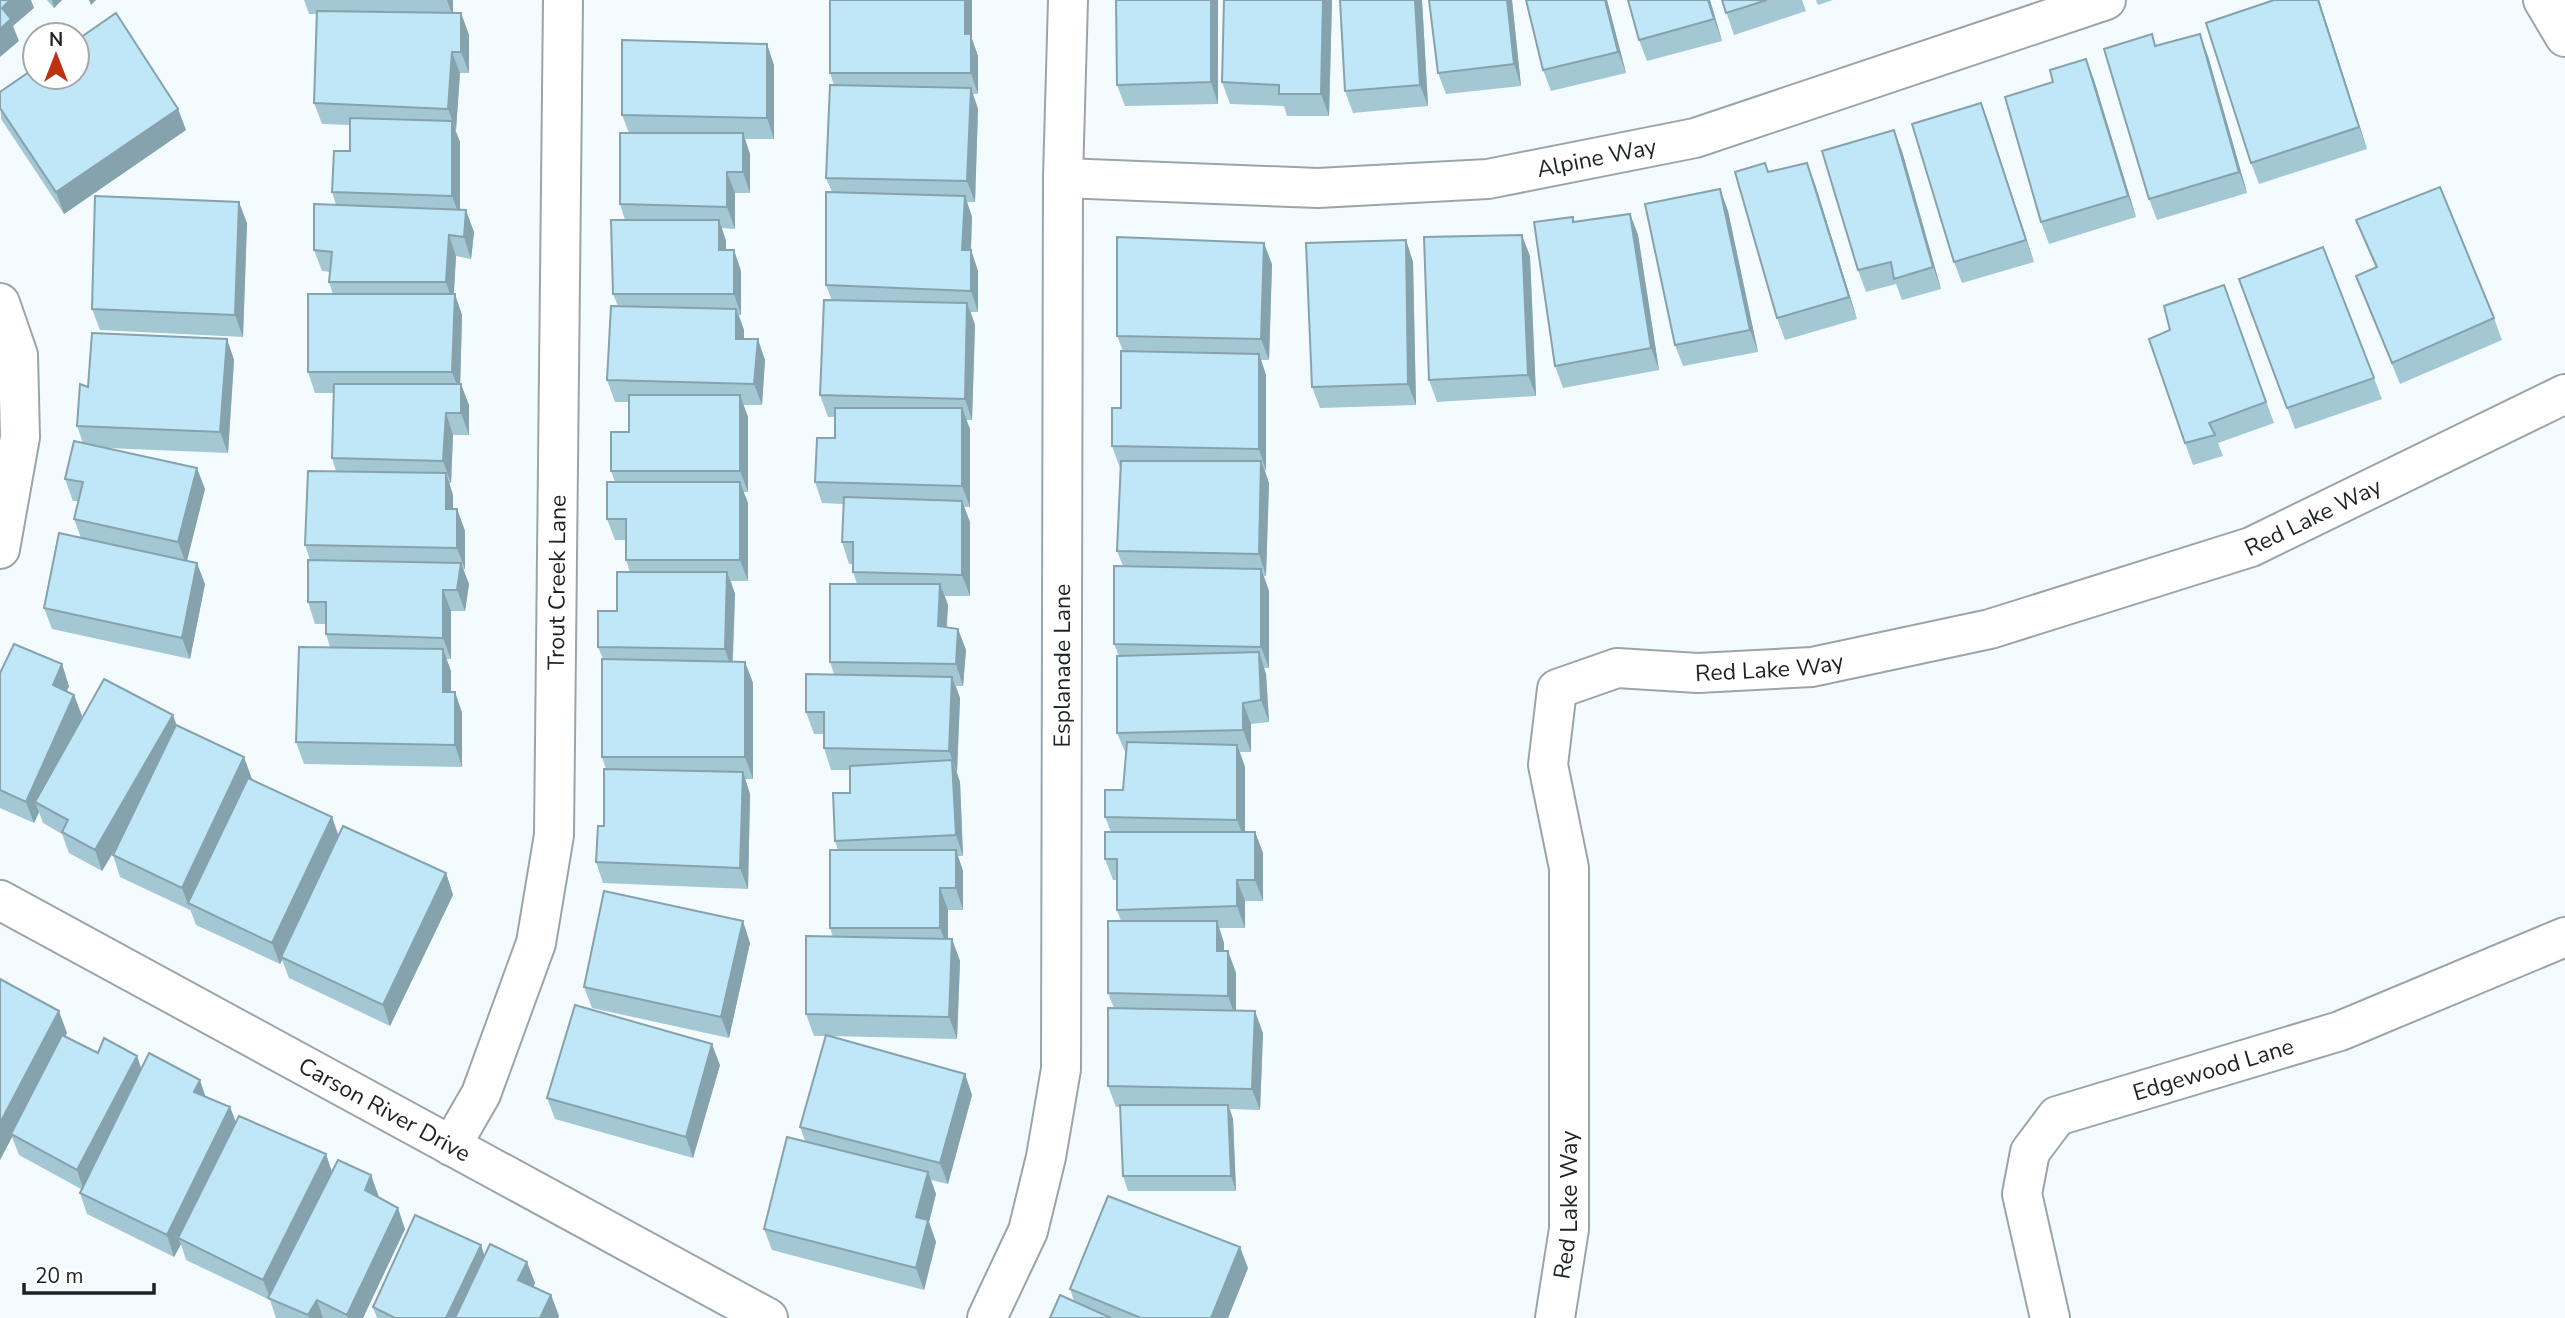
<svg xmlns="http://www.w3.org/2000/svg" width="2565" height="1318" font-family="'Nunito Sans',sans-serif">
  <rect width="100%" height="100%" fill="#f3fbff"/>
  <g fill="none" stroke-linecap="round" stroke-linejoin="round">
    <g stroke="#9ba5a9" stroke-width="42">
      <g id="street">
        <path d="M2543,0L2565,37"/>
        <path id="s1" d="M1063,178L1318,188L1488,179L1695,138L2106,0"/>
        <path d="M0,303L18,355L20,437L0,549"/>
        <path id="s2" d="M0,900L768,1318"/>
        <path id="s3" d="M451,1146L481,1094L536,943L554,835L563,0"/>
        <path id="s4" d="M987,1318L1028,1231L1046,1157L1061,1069L1063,178L1068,0"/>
        <path id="s5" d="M1555,1318L1569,1229V868L1548,765L1557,689L1617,668L1698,673L1812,667L1990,629L2251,547L2565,394"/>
        <path id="s6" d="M2050,1318L2022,1194L2030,1152L2057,1116L2340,1031L2565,937"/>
      </g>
    </g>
    <use href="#street" stroke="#fff" stroke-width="38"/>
  </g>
  <path fill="#a4c7d4" d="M47,0H62L54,8Z
    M304,0H453V13H461L469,35V73H460L456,130H455L460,142V210L474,232L471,259L456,256L454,294L462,315L460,384L469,405V435H453L451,483H449L453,495V509H457L465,531V569H463L469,584L465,611H451V659H446L451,671V692H455L462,713V767L304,764L296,742L330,647L326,634V624H315L308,602L310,560L305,545L336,471L332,458L334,393H315L308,372L333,294L329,282L330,272L322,271L314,250L336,205L332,192L350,151V125L322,124L314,103L316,14H309Z
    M830,0H972V39L978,56V94H973L978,109L975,202H967L972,217L971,250L978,271V312H971L975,325L972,420H966L970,429V507H964L970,522V596H945L948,605L947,627L958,629L966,650L963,686H956L960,698L957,772L960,782L963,856H958L963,871V910H948V939H952L960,961L957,1039L830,1036L965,1074L972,1095L948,1184L931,1180L936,1194L929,1222L936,1242L924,1290L772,1250L764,1229L805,1141L800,1127L826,1036H814L806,1014L833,937L830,928L838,850L835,841L850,793V770H831L824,748V734H814L806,712L834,674L830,662L857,584L853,572V564H849L842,542L844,504L822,503L815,482L835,438V417H828L820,395L832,301L826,285L832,192L826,178L834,85L830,73Z
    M1218,0V104L1125,106L1117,85Z
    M1224,0H1332L1329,116H1287L1284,106L1230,104L1222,82Z
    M1340,0H1422L1428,106L1353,113L1345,91Z
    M1512,0L1521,86L1446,94L1438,73Z
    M1607,0L1626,73L1551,91L1543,70Z
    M1628,0H1710L1722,41L1647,61L1639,40Z
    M1722,0H1802L1806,11L1734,35Z
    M1816,0H1833L1818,5Z
    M2274,0H2319L2367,149L2259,184L2251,163Z
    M2208,56L2247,193L2157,220L2149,199Z
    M2086,59L2094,80L2136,217L2049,244L2041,222L2053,82Z
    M774,65V139H745L750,154V193H735V229L722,228L726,241V250H734L741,271V315H739L744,330V339L765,360L762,405H743L748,417V492H743L748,503V581H731L735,594L733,661L745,662L753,683V779H745L750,794L748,889L603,883L596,862L604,826L606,769L602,757L603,659L598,647L617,611L630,572L626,560V540H615L607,519L615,482L611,471L629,432V402H615L607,380L618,306L613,294L625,220L620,204L629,133L622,115Z
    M0,92L178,109L186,130L64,214L1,119Z
    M1981,103L2034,262L1962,283L1954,262Z
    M1902,151L1941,289L1902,300L1896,284L1866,292L1858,270Z
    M1768,172L1815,184L1857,319L1785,340L1777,318Z
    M1720,189L1728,211L1758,352L1683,366L1675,345Z
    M1630,214L1638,235L1659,370L1563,388L1555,366L1573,217L1575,222Z
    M2356,220L2494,318L2502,340L2400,384L2356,276L2376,268L2364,241Z
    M247,223L243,337L100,330L92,309Z
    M1406,240L1413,262L1416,405L1320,408L1312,387Z
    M1530,256L1536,396L1437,402L1429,380Z
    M1272,264L1269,360H1261L1266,375V471L1265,470L1269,483L1266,576H1264L1269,591V668H1264L1266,674L1269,722L1251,724V752H1240L1245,767V832H1255L1263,853V901H1245V928H1219L1224,943V951H1228L1236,973V1011L1263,1033L1260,1110L1230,1109L1233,1119L1236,1191H1128L1123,1176L1120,1107H1116L1108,1086L1114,1008L1108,993L1121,921L1117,910V880H1113L1105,859L1111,832L1105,817L1123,790L1126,754L1117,733L1119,656L1114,644L1123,566L1117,551L1120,468L1112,446L1121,408L1123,351L1117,336Z
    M2239,279L2374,378L2382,399L2295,429Z
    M2224,285L2274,423L2218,443L2223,456L2193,465L2185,443L2170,330Z
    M227,339L234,360L228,453L107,448L205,489L187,561L205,584L190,659L52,629L44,608L81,538L74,519L78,501H73L65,479L83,443L77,426L88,387Z
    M0,673L69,686L67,691L74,695L82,716L76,728L176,725L252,779V780L332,817L339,836L446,873L453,895L390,1026L289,978L282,960L280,964L196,925L190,909V910L120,877L113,855L118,845L102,871L69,853L62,834L43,823L39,812L34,823L0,808Z
    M750,943L729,1038L592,1008L584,987Z
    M0,979L67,1033L65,1037L98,1053L137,1056L141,1068L230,1107L236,1122L326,1154L332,1172L371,1175L378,1198L405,1229L363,1318H276L270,1300L186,1260L181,1244L174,1257L87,1214L80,1193L81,1189L19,1155L12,1137L0,1160Z
    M720,1065L693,1158L555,1119L547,1098Z
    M485,1255L535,1283L533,1287L551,1295L559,1316L558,1318H377L373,1307Z
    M1248,1268L1228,1318H1050L1074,1301L1070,1289Z"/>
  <path fill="#86a2ad" d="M10,0H31L34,8L13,26L19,41L0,57V29L2,8Z
    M52,0H62L54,8Z
    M89,0H96L91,5Z
    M447,0H453V17Z
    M965,0H972V39L978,56V94L971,73L965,34Z
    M1211,0H1218V104L1211,82Z
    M1323,0H1332L1329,116L1321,94Z
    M1415,0H1422L1428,106L1420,85Z
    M1507,0H1512L1521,86L1514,64Z
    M1605,0H1607L1626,73L1618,52Z
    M1708,0H1710L1722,41L1714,19Z
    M2318,0H2319L2367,149L2359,127Z
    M461,13L469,35V73L461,52Z
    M2200,34L2208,56L2247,193L2239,172Z
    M767,44L774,65V139L767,118Z
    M452,52L460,73L456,130L448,109Z
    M2086,59L2094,80L2136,217L2128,196Z
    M971,88L978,109L975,202L967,181Z
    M1981,103L1989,124L2034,262L2026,240Z
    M178,109L186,130L64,214L56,192Z
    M452,121L460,142V217L452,196Z
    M1894,130L1902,151L1941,289L1933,267Z
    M743,133L750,154V193L743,172Z
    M1807,163L1815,184L1857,319L1849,297Z
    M727,172L735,193V229L727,207Z
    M1720,189L1728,211L1758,352L1750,330Z
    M965,196L972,217L970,271L962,250Z
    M239,202L247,223L243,337L235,315Z
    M466,210L474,232L471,259L464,237Z
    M1630,214L1638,235L1659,370L1651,348Z
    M719,220L726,241V271L719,250Z
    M449,235L456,256L453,304L446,282Z
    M1522,235L1530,256L1536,396L1528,375Z
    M1406,240L1413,262L1416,405L1408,384Z
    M1264,243L1272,264L1269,360L1261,339Z
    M734,250L741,271V315L734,294Z
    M971,250L978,271V312L971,291Z
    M455,294L462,315L460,393L452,372Z
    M967,303L975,325L972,420L965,399Z
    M736,309L744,330V360L736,339Z
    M227,339L234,360L228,453L220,432Z
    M758,339L765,360L762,405L754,384Z
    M1259,354L1266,375V471L1259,449Z
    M461,384L469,405V435L461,413Z
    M740,395L748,417V492L740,471Z
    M962,408L970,429V507L962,486Z
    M446,413L453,435L451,483L443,461Z
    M1261,461L1269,483L1266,576L1259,554Z
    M197,468L205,489L186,564L178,542Z
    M446,473L453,495V531L446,509Z
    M740,482L748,503V581L740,560Z
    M962,501L970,522V596L962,575Z
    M457,509L465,531V569L457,548Z
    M197,563L205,584L190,659L182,638Z
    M461,563L469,584L465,611L457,590Z
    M1261,569L1269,591V668L1261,647Z
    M727,572L735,594L732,671L725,649Z
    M940,584L948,605L945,647L938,626Z
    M443,590L451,611V659L443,638Z
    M958,629L966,650L963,686L956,664Z
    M443,649L451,671V713L443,692Z
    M1259,652L1266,674L1269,722L1261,700Z
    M745,662L753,683V779L745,757Z
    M62,664L69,686L60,707L53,685Z
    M952,677L960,698L957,772L949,751Z
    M455,692L462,713V767L455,745Z
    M74,695L82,716L42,805L35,802L39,812L34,823L26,802Z
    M1243,703L1251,724V752L1243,730Z
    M173,715L181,737L102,871L95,850Z
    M1237,745L1245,767V841L1237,820Z
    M244,757L252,779L192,905L188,903L190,910L182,888Z
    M952,760L960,782L963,856L956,835Z
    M743,772L750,794L748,889L740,868Z
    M332,817L339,838L281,957L282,960L280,964L272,943Z
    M1255,832L1263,853V901L1255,880Z
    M956,850L963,871V910L956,888Z
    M446,873L453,895L390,1026L383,1005Z
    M1237,880L1245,901V928L1237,906Z
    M940,888L948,910V949L940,928Z
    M743,921L750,943L729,1038L721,1017Z
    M1217,921L1224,943V973L1217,951Z
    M952,939L960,961L957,1039L949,1017Z
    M1228,951L1236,973V1018L1228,996Z
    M59,1011L67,1033L13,1135L11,1134L12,1137L0,1160V1123Z
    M1255,1011L1263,1033L1260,1110L1252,1089Z
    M712,1044L720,1065L693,1158L686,1137Z
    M137,1056L144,1077L84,1191L77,1170Z
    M965,1074L972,1095L948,1184L940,1163Z
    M200,1080L207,1101L194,1092Z
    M1228,1105L1233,1119L1236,1191L1231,1176Z
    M230,1107L238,1128L178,1238L181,1244L174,1257L167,1235Z
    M326,1154L333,1176L270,1298L263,1280Z
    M928,1172L936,1194L929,1222L936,1242L924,1290L916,1268V1217Z
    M371,1175L379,1197L372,1212L365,1190Z
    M398,1208L405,1229L363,1318H348L347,1315Z
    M481,1245L486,1260L459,1318H446Z
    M1240,1247L1248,1268L1228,1318H1211Z
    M527,1262L535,1283L526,1301L518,1280Z
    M551,1295L559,1316L558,1318H540Z
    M317,1300L323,1318H309L308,1315Z"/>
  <path fill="#bfe7f7" stroke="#86a2ad" stroke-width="2" d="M0,0H10L2,8L11,19L0,29Z
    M830,0H965V34H971V73H830Z
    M1116,0H1211V82L1117,85Z
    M1224,0H1323L1321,94H1279V85L1222,82Z
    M1340,0H1415L1420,85L1345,91Z
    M1429,0H1507L1514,64L1438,73Z
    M1526,0H1605L1618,52L1543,70Z
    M1628,0H1708L1714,19L1639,40Z
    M1722,0H1767L1726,13Z
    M2274,0H2318L2359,127L2251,163L2206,23Z
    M317,11L461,13V52H452L448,109L314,103Z
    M116,13L178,109L56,192L0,108V92L35,68V77H77V40Z
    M2152,34L2155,46L2200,34L2239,172L2149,199L2104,49Z
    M622,40L767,44V118L622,115Z
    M2086,59L2128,196L2041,222L2005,97L2053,82L2050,70Z
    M830,85L971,88L967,181L826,178Z
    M1981,103L2026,240L1954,262L1912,124Z
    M350,118L452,121V196L332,192L334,151H350Z
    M1894,130L1933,267L1894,279L1891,262L1858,270L1822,151Z
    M620,133H743V172H727V207L620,204Z
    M1765,163L1768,172L1807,163L1849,297L1777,318L1735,172Z
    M2440,187L2494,318L2392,363L2356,276L2377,267L2356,220Z
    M1720,189L1750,330L1675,345L1645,204Z
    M826,192L965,196L962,250H971V291L826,285Z
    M95,196L239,202L235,315L92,309Z
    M314,204L466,210L464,237L449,235L446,282H329L332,252L314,250Z
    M1630,214L1651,348L1555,366L1534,222L1573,217V222Z
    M611,220H719V250H734V294H613Z
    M1522,235L1528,375L1429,380L1424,237Z
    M1117,237L1264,243L1261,339L1117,336Z
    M1406,240L1408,384L1312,387L1306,243Z
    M2323,247L2374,378L2287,408L2239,279Z
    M2224,285L2266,402L2209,423L2215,435L2185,443L2149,339L2170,330L2164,306Z
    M308,294H455L452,372H308Z
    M824,300L967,303L965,399L820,395Z
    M611,306L736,309V339H758L754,384L607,380Z
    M92,333L227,339L220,432L77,426L80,384L88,387Z
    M1121,351L1259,354V449L1112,446V408H1121Z
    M334,384H461V413H446L443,461L332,458Z
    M629,395H740V471H611V432H629Z
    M835,408H962V486L815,482L817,438H835Z
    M74,441L197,468L178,542L74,519L83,482L65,479Z
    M1121,461H1261L1259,554L1117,551Z
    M308,471L446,473V509H457V548L305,545Z
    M607,482H740V560H626V519H607Z
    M844,497L962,501V575L853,572V542H842Z
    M59,533L197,563L182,638L44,608Z
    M308,560L461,563L457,590H443V638L326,634V602H308Z
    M1114,566L1261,569V647L1114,644Z
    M617,572H727L725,649L598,647V611H617Z
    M830,584H940L938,626L958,629L956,664L830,662Z
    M14,644L62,664L53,685L74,695L26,802L0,790V673Z
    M299,647L443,649V692H455V745L296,742Z
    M1259,652L1261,700L1243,703V730L1117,733V656Z
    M602,659L745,662V757H602Z
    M806,674L952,677L949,751L824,748V712H806Z
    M104,679L173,715L95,850L62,832L68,820L35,802Z
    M176,725L244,757L182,888L113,855Z
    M1127,742L1237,745V820L1105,817V790H1123Z
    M952,760L956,835L835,841L833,793H850V766Z
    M604,769L743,772L740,868L596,862L598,826H604Z
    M248,778L332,817L272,943L188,903Z
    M343,826L446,873L383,1005L281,957Z
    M1105,832H1255V880H1237V906L1117,910V859H1105Z
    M830,850H956V888H940V928H830Z
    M604,891L743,921L721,1017L584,987Z
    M1108,921H1217V951H1228V996L1108,993Z
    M806,936L952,939L949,1017L806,1014Z
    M0,979L59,1011L0,1123Z
    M575,1005L712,1044L686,1137L547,1098Z
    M1108,1008L1255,1011L1252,1089L1108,1086Z
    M62,1035L98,1053L104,1038L137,1056L77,1170L11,1134Z
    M826,1035L965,1074L940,1163L800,1127Z
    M149,1053L200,1080L194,1092L230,1107L167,1235L80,1193Z
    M1120,1105H1228L1231,1176H1123Z
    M239,1116L326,1154L263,1280L178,1238Z
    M787,1137L928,1172L916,1217L928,1220L916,1268L764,1229Z
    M338,1160L371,1175L365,1190L398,1208L347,1315L317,1300L308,1315L268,1298Z
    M1108,1196L1240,1247L1211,1318H1141L1070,1289Z
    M415,1215L481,1245L446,1318H395L373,1307Z
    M490,1244L527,1262L518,1280L551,1295L540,1318H455Z
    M1060,1295L1111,1318H1050Z"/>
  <g text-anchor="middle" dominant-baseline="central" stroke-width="7" stroke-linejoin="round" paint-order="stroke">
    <g font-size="23" fill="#1e2224" stroke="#fff">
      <text stroke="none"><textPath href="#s1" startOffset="536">Alpine Way</textPath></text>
      <text stroke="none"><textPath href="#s5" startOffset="1416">Red Lake Way</textPath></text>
      <text stroke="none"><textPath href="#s3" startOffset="583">Trout Creek Lane</textPath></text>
      <text stroke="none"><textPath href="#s4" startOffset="665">Esplanade Lane</textPath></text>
      <text stroke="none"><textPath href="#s5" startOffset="849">Red Lake Way</textPath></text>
      <text stroke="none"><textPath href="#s6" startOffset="378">Edgewood Lane</textPath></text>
      <text stroke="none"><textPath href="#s2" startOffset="438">Carson River Drive</textPath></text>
      <text stroke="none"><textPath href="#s5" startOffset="114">Red Lake Way</textPath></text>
    </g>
  </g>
  <g transform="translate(56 56)"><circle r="33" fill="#ffffff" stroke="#a5a7a7" stroke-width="2"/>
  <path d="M0-5L12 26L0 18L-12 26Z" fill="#bd3211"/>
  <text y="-10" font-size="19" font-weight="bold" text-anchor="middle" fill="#1e2224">N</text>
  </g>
  <path d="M24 1283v10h130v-10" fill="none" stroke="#1e2224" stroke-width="3.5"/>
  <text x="35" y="1283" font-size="21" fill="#1e2224" stroke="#ffffff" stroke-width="5" paint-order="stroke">20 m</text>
</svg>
